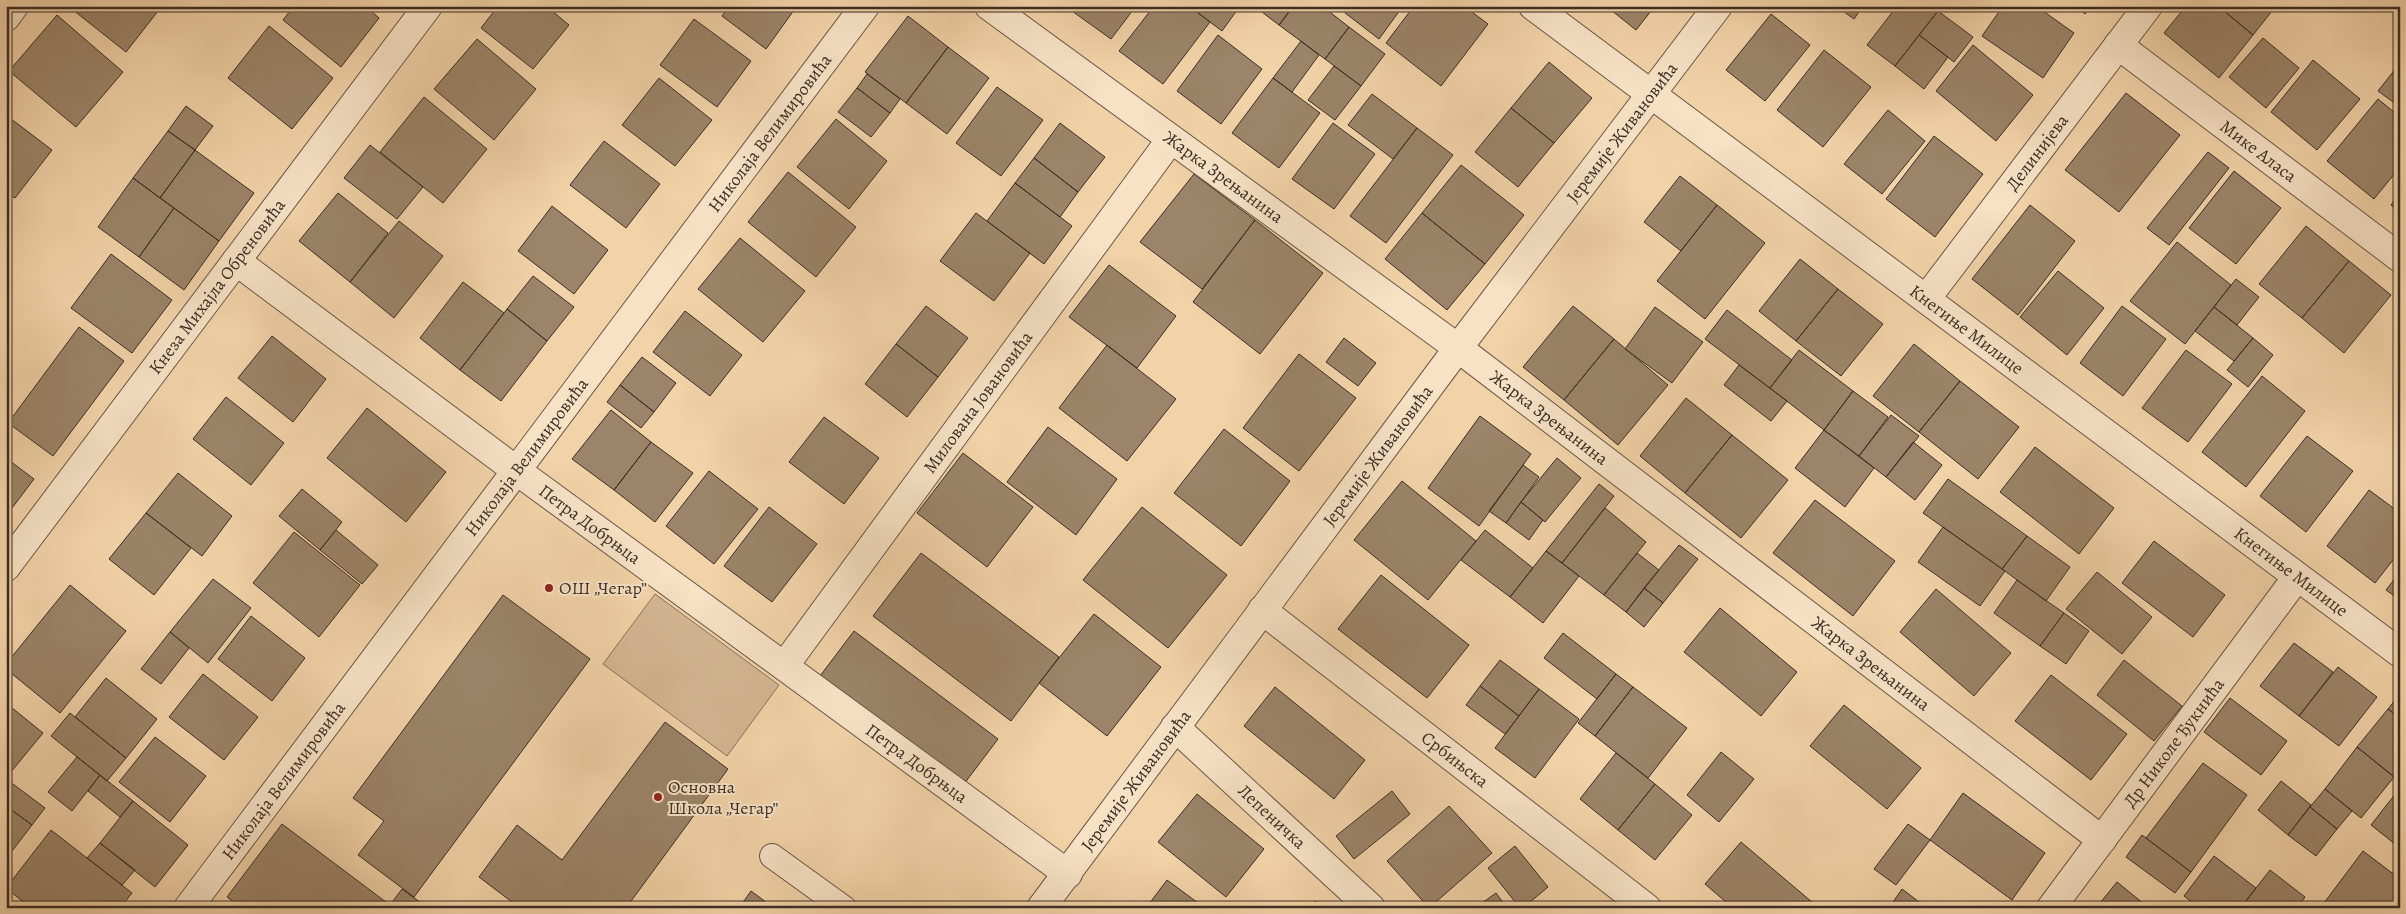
<svg xmlns="http://www.w3.org/2000/svg" width="2406" height="914" font-family="Alegreya,serif">
  <rect width="100%" height="100%" fill="#f2d3a8"/>
  <filter id="stains"><feTurbulence type="fractalNoise" baseFrequency=".004" numOctaves="4"/><feColorMatrix values="0 0 0 0 .2 0 0 0 0 .09 0 0 0 0 .02 0 0 0 .5 -.17"/></filter>
  <radialGradient id="worn" r=".72"><stop offset=".6" stop-color="#630" stop-opacity="0"/><stop offset="1" stop-color="#630" stop-opacity=".3"/></radialGradient>
  <path fill="#d3b792" stroke="#88725c" d="M655,594L779,685L727,756L603,664Z"/>
  <path fill="#9b8469" stroke="#3c2e25" d="M68,6H162L126,52Z
    M294,6H365L379,18L341,67L283,20Z
    M498,6H546L569,25L533,69L481,28Z
    M729,6H797L766,49L722,16Z
    M1065,6H1136L1111,39Z
    M1154,6H1189L1210,22L1163,84L1119,51Z
    M1203,6H1240L1222,31L1198,13Z
    M1254,6H1293L1279,25Z
    M1294,6H1322L1349,27L1325,59L1279,25Z
    M1336,6H1403L1379,39Z
    M1414,6H1464L1488,24L1441,86L1386,43Z
    M1606,6H1655L1636,30Z
    M1836,6H1863L1854,19Z
    M1897,6H1932L1938,11L1895,66L1867,45Z
    M2003,6H2036L2074,33L2043,78L1982,36Z
    M2076,6H2091L2085,14Z
    M2186,6H2218L2253,35L2219,78L2164,33Z
    M2218,6H2276L2253,35Z
    M1938,11L1973,37L1954,62L1919,35Z
    M1771,14L1810,45L1765,101L1726,70Z
    M57,15L123,72L76,127L9,71Z
    M908,16L948,47L906,103L865,72Z
    M694,19L751,61L717,107L660,65Z
    M269,26L333,78L292,129L228,78Z
    M1349,27L1385,54L1361,86L1325,59Z
    M1218,35L1262,69L1221,124L1177,91Z
    M1919,35L1948,57L1924,89L1895,66Z
    M2263,38L2299,68L2266,108L2229,77Z
    M477,39L536,89L494,140L434,89Z
    M1301,41L1319,55L1292,92L1273,78Z
    M1973,45L2033,95L1996,141L1936,91Z
    M948,47L989,78L947,134L906,103Z
    M1824,50L1871,87L1823,147L1777,110Z
    M2313,60L2360,99L2317,150L2271,112Z
    M1549,62L1592,98L1554,143L1511,108Z
    M2400,63V107L2378,91Z
    M1334,66L1361,86L1335,120L1308,100Z
    M867,74L900,99L890,113L857,88Z
    M659,78L712,120L675,166L622,125Z
    M1273,78L1320,113L1279,168L1232,133Z
    M997,87L1043,120L1001,176L956,143Z
    M857,88L890,113L871,137L838,112Z
    M2126,93L2180,135L2119,212L2065,170Z
    M1372,94L1417,128L1393,159L1348,125Z
    M424,97L487,149L443,203L380,152Z
    M2378,99L2400,117V167L2374,199L2327,161Z
    M186,106L213,126L195,150L168,131Z
    M1511,108L1554,143L1518,187L1475,152Z
    M1888,110L1925,141L1882,194L1844,164Z
    M6,115L52,150L15,198L6,192Z
    M836,119L887,161L849,209L797,167Z
    M1060,123L1105,157L1078,192L1034,158Z
    M1333,123L1375,154L1334,209L1292,179Z
    M1417,128L1453,155L1386,243L1350,216Z
    M168,131L195,150L160,198L133,178Z
    M1934,136L1983,174L1935,237L1886,199Z
    M604,141L660,184L626,228L570,185Z
    M370,145L423,187L397,219L344,178Z
    M195,150L254,193L219,241L160,198Z
    M2208,152L2229,168L2169,245L2147,228Z
    M1034,158L1078,192L1060,217L1015,183Z
    M1461,165L1524,215L1485,264L1422,213Z
    M2234,171L2281,208L2236,264L2189,228Z
    M788,172L856,227L816,277L748,222Z
    M1194,174L1255,220L1202,289L1140,242Z
    M1680,176L1717,205L1681,251L1644,222Z
    M133,178L174,208L139,257L98,227Z
    M1015,183L1072,226L1044,264L987,221Z
    M338,193L388,233L350,282L299,241Z
    M2400,193V212L2391,205Z
    M1717,205L1765,243L1705,319L1657,281Z
    M2030,205L2075,241L2018,315L1972,279Z
    M552,206L608,250L574,294L518,251Z
    M174,208L219,241L184,290L139,257Z
    M976,213L1030,253L994,301L940,261Z
    M1422,213L1485,264L1447,310L1385,259Z
    M1255,220L1323,273L1260,354L1193,302Z
    M399,221L443,256L394,318L350,282Z
    M2306,226L2349,261L2302,318L2259,284Z
    M740,238L805,291L763,342L698,289Z
    M2177,242L2231,285L2185,344L2130,301Z
    M111,254L172,300L132,353L71,308Z
    M1800,259L1838,289L1796,341L1759,311Z
    M2349,261L2391,295L2344,353L2302,318Z
    M1109,265L1176,316L1137,368L1069,317Z
    M2058,271L2104,308L2067,355L2020,317Z
    M533,276L574,307L547,341L507,309Z
    M2236,279L2259,297L2237,325L2214,307Z
    M463,282L504,313L460,370L420,338Z
    M1838,289L1883,324L1841,376L1796,341Z
    M926,306L968,338L938,377L896,344Z
    M1573,306L1614,339L1564,400L1523,367Z
    M2122,306L2166,339L2123,396L2080,363Z
    M1655,307L1703,342L1672,383L1625,349Z
    M2214,307L2253,338L2234,361L2195,331Z
    M507,309L547,341L501,401L460,370Z
    M1727,310L1792,360L1770,388L1705,339Z
    M685,311L742,355L710,396L653,352Z
    M79,327L124,361L53,456L8,423Z
    M272,336L326,379L293,422L238,378Z
    M1344,338L1376,363L1358,386L1326,362Z
    M2253,338L2273,355L2248,387L2227,370Z
    M1614,339L1668,385L1618,445L1564,400Z
    M896,344L938,377L907,417L865,384Z
    M1914,344L1960,381L1919,432L1873,396Z
    M1107,345L1176,399L1127,461L1059,408Z
    M1799,350L1853,391L1824,430L1770,388Z
    M2186,350L2232,384L2188,442L2142,408Z
    M1299,354L1356,398L1299,471L1243,428Z
    M642,357L676,383L654,412L620,385Z
    M1739,365L1787,401L1771,421L1724,385Z
    M2262,376L2305,411L2246,487L2202,452Z
    M1960,381L2019,427L1978,479L1919,432Z
    M620,385L654,412L641,428L607,402Z
    M1853,391L1888,417L1859,456L1824,430Z
    M226,397L284,443L251,485L193,439Z
    M1686,398L1732,435L1685,493L1640,456Z
    M367,408L446,472L406,522L327,458Z
    M611,410L651,442L614,490L572,459Z
    M1891,415L1919,436L1886,477L1859,456Z
    M1480,416L1531,454L1479,526L1428,488Z
    M824,417L879,458L844,504L789,462Z
    M1048,427L1117,479L1076,535L1007,482Z
    M1224,429L1290,481L1241,546L1174,493Z
    M1824,430L1874,468L1845,507L1795,468Z
    M1732,435L1788,480L1741,538L1685,493Z
    M2307,436L2353,471L2306,532L2260,496Z
    M651,442L693,473L655,522L614,490Z
    M1913,442L1942,465L1915,500L1886,477Z
    M2035,447L2114,508L2079,554L2000,492Z
    M963,453L1033,507L987,567L917,513Z
    M6,458L34,479L6,516Z
    M1557,458L1581,478L1545,522L1521,502Z
    M1523,465L1539,477L1506,523L1489,511Z
    M709,471L758,509L714,564L666,526Z
    M178,473L232,516L202,556L146,513Z
    M1948,479L2027,536L2002,569L1923,513Z
    M1402,481L1476,541L1428,600L1354,540Z
    M1599,484L1614,496L1562,563L1546,551Z
    M302,489L342,522L320,550L279,516Z
    M2369,490L2400,513V551L2375,583L2327,546Z
    M1815,500L1895,561L1853,616L1773,553Z
    M1521,502L1543,520L1529,540L1506,523Z
    M769,507L817,544L772,602L724,566Z
    M1142,507L1227,575L1168,648L1083,580Z
    M1605,508L1646,542L1604,595L1562,563Z
    M146,513L191,548L154,595L109,559Z
    M1943,527L2005,571L1980,606L1918,562Z
    M336,530L378,565L362,584L320,550Z
    M1485,530L1533,568L1510,597L1461,560Z
    M294,532L360,585L319,637L253,583Z
    M2027,536L2070,567L2046,601L2002,569Z
    M2154,541L2225,595L2193,637L2122,583Z
    M1679,545L1698,559L1663,603L1644,588Z
    M1546,551L1579,576L1543,623L1510,597Z
    M921,553L1059,657L1011,721L873,616Z
    M1637,553L1659,570L1626,612L1604,595Z
    M2097,572L2152,617L2122,654L2066,609Z
    M2400,572V600L2386,590Z
    M1381,575L1469,645L1427,698L1338,629Z
    M213,579L251,608L208,663L170,632Z
    M2017,580L2064,613L2040,646L1994,613Z
    M70,585L126,631L60,713L6,669V664Z
    M1644,588L1663,603L1644,627L1626,612Z
    M1936,589L2011,653L1974,696L1900,632Z
    M503,595L590,659L414,897L358,855L384,821L353,798Z
    M1720,608L1797,672L1761,716L1684,652Z
    M2064,613L2089,631L2066,664L2040,646Z
    M1094,614L1161,667L1107,736L1039,683Z
    M251,616L305,658L272,701L218,659Z
    M854,631L998,739L961,788L817,680Z
    M170,632L189,648L161,684L141,669Z
    M1563,633L1616,674L1597,699L1544,658Z
    M2294,643L2333,672L2299,716L2260,686Z
    M1500,660L1539,689L1519,716L1480,686Z
    M2124,660L2182,706L2154,741L2097,695Z
    M2338,667L2377,697L2339,746L2299,716Z
    M203,674L258,717L224,760L169,717Z
    M1616,674L1633,687L1595,736L1578,723Z
    M2051,675L2127,734L2091,780L2015,721Z
    M106,678L157,719L126,758L75,717Z
    M1480,686L1519,716L1505,734L1466,705Z
    M1275,687L1365,760L1334,799L1244,726Z
    M1633,687L1687,728L1648,778L1595,736Z
    M1539,689L1579,719L1535,778L1495,748Z
    M2400,694V718L2388,709Z
    M2230,698L2287,741L2261,775L2204,732Z
    M6,703L43,733L6,778Z
    M1844,705L1921,768L1887,809L1810,746Z
    M2388,709L2400,718V775L2397,779L2357,747Z
    M70,713L126,758L107,781L51,736Z
    M665,722L728,769L626,908H520L479,877L517,825L562,860Z
    M155,737L206,776L170,822L119,782Z
    M2357,747L2394,777L2361,818L2325,789Z
    M1721,752L1754,779L1719,822L1687,795Z
    M1616,753L1655,784L1618,830L1580,799Z
    M77,757L100,775L72,811L48,792Z
    M2203,763L2247,795L2191,872L2146,838Z
    M100,775L133,801L120,817L88,791Z
    M9,781L45,808L32,825L6,806V784Z
    M2281,781L2311,805L2288,835L2258,810Z
    M1655,784L1692,815L1655,860L1618,830Z
    M2400,788V848L2371,825Z
    M2325,789L2352,811L2337,829L2310,807Z
    M1392,791L1410,814L1354,859L1336,836Z
    M1963,793L2045,853L2012,900L1930,840Z
    M1197,794L1264,849L1226,897L1158,842Z
    M133,801L188,845L155,887L100,843Z
    M6,806L32,825L6,859Z
    M1449,806L1492,853L1429,908L1387,861Z
    M2310,807L2337,829L2316,856L2288,835Z
    M282,824L390,905L402,889L428,908H242L227,897Z
    M1908,824L1930,840L1896,885L1874,869Z
    M51,830L132,893L120,908H31L6,888Z
    M2142,835L2191,872L2175,893L2126,857Z
    M1741,842L1819,908H1733L1705,884Z
    M100,843L135,870L122,885L87,858Z
    M1515,846L1548,887L1523,908H1520L1488,868Z
    M2363,851L2400,879V906L2322,908L2321,907Z
    M2214,856L2256,888L2241,908H2199L2184,896Z
    M2270,870L2305,897L2297,908L2242,906Z
    M1167,880L1205,908H1146Z
    M2117,882L2149,908H2096Z
    M1902,889L1927,908H1889Z
    M751,891L774,908H739Z
    M1496,893L1507,908H1475Z
    M1315,901L1324,908H1310Z"/>
  <g fill="none" stroke-linecap="round" stroke-linejoin="round">
    <g stroke="#6a5746" stroke-width="26">
      <path id="service" d="M772,856L844,908"/>
    </g>
    <g stroke="#6a5746" stroke-width="30">
      <g id="minor">
        <path id="s1" d="M989,6L1458,348L2102,840"/>
        <path id="s2" d="M1533,6L2400,653"/>
        <path d="M6,17L14,6"/>
        <path id="s3" d="M2118,45L2400,258"/>
        <path id="s4" d="M236,261L517,471L1068,874"/>
        <path id="s5" d="M1926,299L2148,6"/>
        <path id="s6" d="M6,567L428,6"/>
        <path id="s7" d="M1262,610L1647,908"/>
        <path id="s8" d="M785,665L1171,139"/>
        <path id="s9" d="M1175,727L1371,908"/>
        <path id="s10" d="M188,908L865,6"/>
        <path id="s11" d="M1041,908L1458,348L1718,6"/>
        <path id="s12" d="M2051,908L2297,577"/>
      </g>
    </g>
    <use href="#service" stroke="#f7e2c6" stroke-width="24"/>
    <use href="#minor" stroke="#f7e2c6" stroke-width="28"/>
  </g>
  <g fill="#8f2418" stroke="#f7e2c6" stroke-width="2">
    <circle cx="549" cy="588" r="5"/>
    <circle cx="658" cy="797" r="5"/>
  </g>
  <g text-anchor="middle" dominant-baseline="central" stroke-width="4" stroke-linejoin="round" paint-order="stroke">
    <g font-size="18" fill="#3c2e25" stroke="#f7e2c6">
      <text stroke="none"><textPath href="#s11" startOffset="969">Јеремије Живановића</textPath></text>
      <text stroke="none"><textPath href="#s10" startOffset="969">Николаја Велимировића</textPath></text>
      <text stroke="none"><textPath href="#s3" startOffset="176">Мике Аласа</textPath></text>
      <text stroke="none"><textPath href="#s5" startOffset="184">Делинијева</textPath></text>
      <text stroke="none"><textPath href="#s1" startOffset="290">Жарка Зрењанина</textPath></text>
      <text stroke="none"><textPath href="#s6" startOffset="351">Кнеза Михајла Обреновића</textPath></text>
      <text stroke="none"><textPath href="#s2" startOffset="541">Кнегиње Милице</textPath></text>
      <text stroke="none"><textPath href="#s8" startOffset="326">Милована Јовановића</textPath></text>
      <text stroke="none"><textPath href="#s1" startOffset="695">Жарка Зрењанина</textPath></text>
      <text stroke="none"><textPath href="#s11" startOffset="564">Јеремије Живановића</textPath></text>
      <text stroke="none"><textPath href="#s10" startOffset="564">Николаја Велимировића</textPath></text>
      <text stroke="none"><textPath href="#s4" startOffset="441">Петра Добрњца</textPath></text>
      <text stroke="none"><textPath href="#s2" startOffset="946">Кнегиње Милице</textPath></text>
      <text stroke="none"><textPath href="#s1" startOffset="1100">Жарка Зрењанина</textPath></text>
      <text stroke="none"><textPath href="#s12" startOffset="206">Др Николе Ђукнића</textPath></text>
      <text stroke="none"><textPath href="#s7" startOffset="244">Србињска</textPath></text>
      <text stroke="none"><textPath href="#s4" startOffset="846">Петра Добрњца</textPath></text>
      <text stroke="none"><textPath href="#s10" startOffset="159">Николаја Велимировића</textPath></text>
      <text stroke="none"><textPath href="#s11" startOffset="159">Јеремије Живановића</textPath></text>
      <text stroke="none"><textPath href="#s9" startOffset="132">Лепеничка</textPath></text>
    </g>
    <g font-size="18" fill="#3c2e25" stroke="#f7e2c6" text-anchor="start">
      <text x="559" y="588">ОШ „Чегар”</text>
      <text x="668" y="787">Основна<tspan x="668" dy="21">Школа „Чегар”</tspan></text>
    </g>
  </g>
  <rect width="2406" height="914" fill="none" stroke="#f2d3a8" stroke-width="25"/>
  <rect x="8" y="8" width="2391" height="899" fill="none" stroke="#3c2e25" stroke-width="2.5"/>
  <rect x="12" y="12" width="2381" height="889" fill="none" stroke="#3c2e25"/>
  <rect width="100%" height="100%" filter="url(#stains)"/>
  <rect width="100%" height="100%" fill="url(#worn)"/>
</svg>
